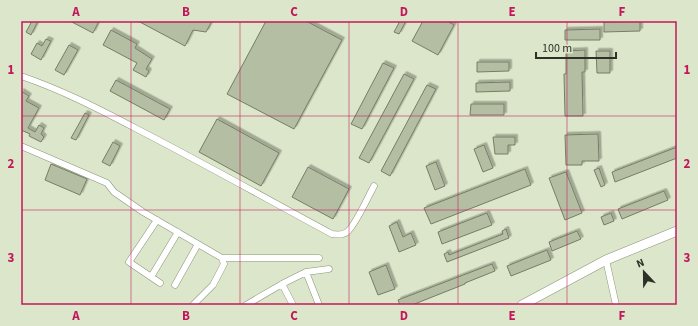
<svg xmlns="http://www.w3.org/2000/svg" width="698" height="326" font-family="'Source Sans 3',sans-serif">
  <defs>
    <filter id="shadow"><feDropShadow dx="2.5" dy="-2.5" stdDeviation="0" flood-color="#0004"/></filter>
  </defs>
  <rect width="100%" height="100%" fill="#dce6ca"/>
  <path fill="#b4bea3" stroke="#757e65" filter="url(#shadow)" d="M32,21H38L31,35L26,32Z
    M70,21H99L93,33Z
    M138,21H212L206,32L193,30L185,46Z
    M266,21H306L342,40L294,129L227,94Z
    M400,21H406L399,34L394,32Z
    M423,21H447L454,25L438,55L412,41Z
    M640,21V31L604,32V22Z
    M600,29V40H565V30Z
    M111,30L137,44L135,48L152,59L146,69L149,71L146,77L133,70L137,63L103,45Z
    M46,39L51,41L41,60L31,54L37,43L42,46Z
    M69,45L78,50L64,75L55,70Z
    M585,50V72H582L583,116H565L564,74H566V51Z
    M596,51H610V73H597Z
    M477,62H509V71L477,72Z
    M383,63L394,68L362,129L351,124Z
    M404,74L414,79L369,163L359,158Z
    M116,80L170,109L164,120L110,91Z
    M510,82V91L476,92V83Z
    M427,85L436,89L390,176L381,171Z
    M21,91L29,96L26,101L39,108L28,128L35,132L39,125L44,128L41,134L44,137L41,142L29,136L30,134L21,130Z
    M471,104H504V115H470Z
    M85,113L89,115L76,140L71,138Z
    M217,119L279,153L261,186L199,152Z
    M598,134L599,161H582V165H566L565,135Z
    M493,137H515V145H508V154H495Z
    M113,142L120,146L110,166L102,162Z
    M484,145L493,168L483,172L474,149Z
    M677,147V158L615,182L612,172Z
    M436,162L445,186L435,190L426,166Z
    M51,164L87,179L80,195L45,180Z
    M308,167L349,189L333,219L292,197Z
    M599,168L605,185L601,187L594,170Z
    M525,169L531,185L431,224L424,208Z
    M566,172L582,213L565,220L549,178Z
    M664,191L668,200L622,219L618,209Z
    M487,213L492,225L442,244L438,232Z
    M611,213L614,221L604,225L601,217Z
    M397,222L403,237L411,233L416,245L399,252L389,226Z
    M506,229L509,238L447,262L444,254L448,252L449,255L503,234L502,231Z
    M577,231L581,239L552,251L549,242Z
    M547,250L551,260L511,276L507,266Z
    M492,264L495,271L465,283V284L412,305H400L398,300Z
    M386,265L395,289L378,295L369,272Z"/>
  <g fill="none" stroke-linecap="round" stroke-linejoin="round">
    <g stroke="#8c957b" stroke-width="7">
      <path id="minor" d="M21,76C62,90 99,109 137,129C203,163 267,199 332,234C338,235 343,235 347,232C355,226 369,195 374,186
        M21,146L107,183L114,192L143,212L222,258H319
        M157,220L129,262L160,283
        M606,260L616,305
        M306,272L319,305
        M151,277L178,232
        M282,284L293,305
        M175,285L198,244
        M193,305L213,285L224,264L222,258
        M246,305L282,284L306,272L329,269"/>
    </g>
    <g stroke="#8c957b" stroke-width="10">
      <path id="secondary" d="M522,305L606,260L677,231"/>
    </g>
    <use href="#minor" stroke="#fff" stroke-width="6"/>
    <use href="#secondary" stroke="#fff" stroke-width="9"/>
  </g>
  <path fill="none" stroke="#c2185b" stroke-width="1" stroke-opacity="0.55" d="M131,21V305M240,21V305M349,21V305M458,21V305M567,21V305M21,116H677M21,210H677"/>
  <rect width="698" height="326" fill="none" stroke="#dce6ca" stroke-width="44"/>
  <g transform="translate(644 272) rotate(338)" stroke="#dce6ca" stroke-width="3" paint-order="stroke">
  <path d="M0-3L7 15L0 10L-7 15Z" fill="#2d3126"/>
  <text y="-6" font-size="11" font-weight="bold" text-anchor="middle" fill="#2d3126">N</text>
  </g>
  <path d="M536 52v6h80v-6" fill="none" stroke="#2d3126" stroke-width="2"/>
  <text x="542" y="52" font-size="12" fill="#2d3126" stroke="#dce6ca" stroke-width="3" paint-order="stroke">100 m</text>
  <rect x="22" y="22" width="654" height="282" fill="none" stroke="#c2185b" stroke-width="1.5"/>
  <g font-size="13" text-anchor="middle" font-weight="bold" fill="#c2185b">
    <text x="76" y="16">A</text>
    <text x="186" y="16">B</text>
    <text x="294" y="16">C</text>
    <text x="404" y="16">D</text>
    <text x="512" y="16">E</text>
    <text x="622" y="16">F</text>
    <text x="11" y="74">1</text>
    <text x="687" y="74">1</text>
    <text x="11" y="168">2</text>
    <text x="687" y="168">2</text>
    <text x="11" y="262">3</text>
    <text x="687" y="262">3</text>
    <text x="76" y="320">A</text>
    <text x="186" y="320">B</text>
    <text x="294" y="320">C</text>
    <text x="404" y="320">D</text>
    <text x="512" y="320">E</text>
    <text x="622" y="320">F</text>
  </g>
</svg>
